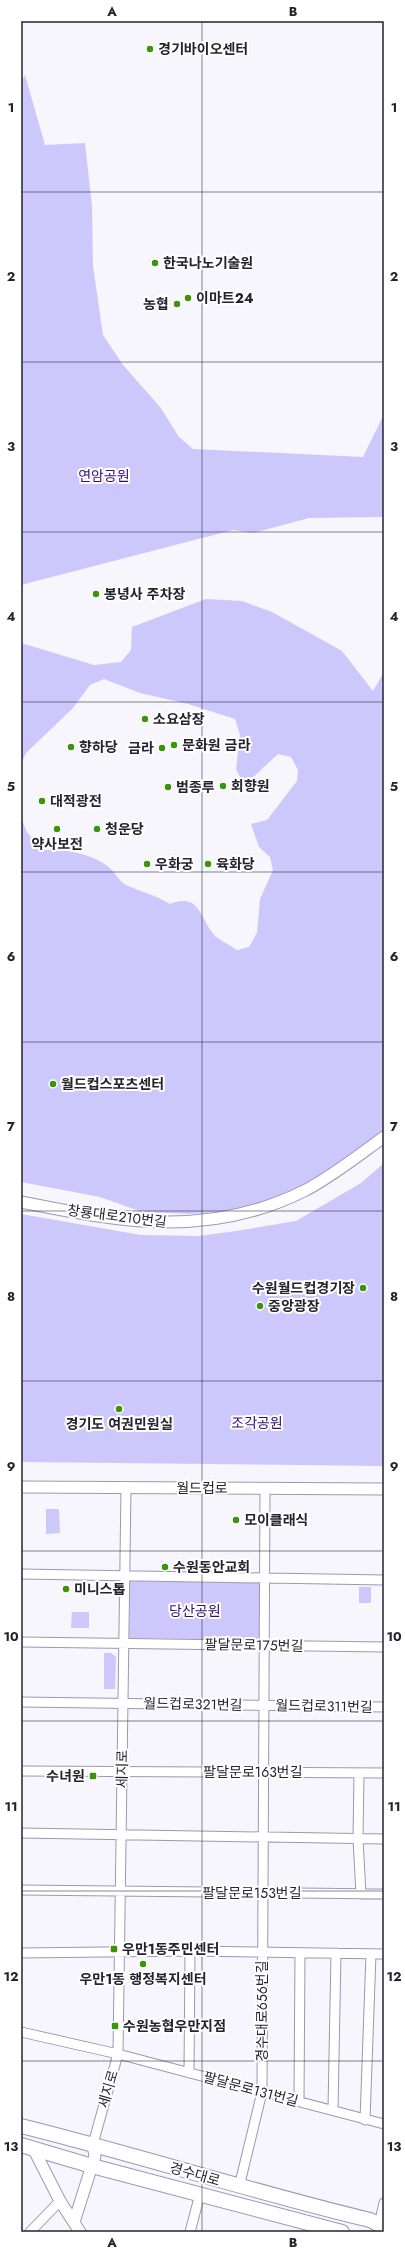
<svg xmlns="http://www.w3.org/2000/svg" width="405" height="2253" font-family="Jost,'Noto Sans KR',sans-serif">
  <rect width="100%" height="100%" fill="#f6f6fc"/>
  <path fill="#ccc8fc" d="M25,75L45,145L85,143L92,206L93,266L103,335L123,365L160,407L179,437L193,449L363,457L384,414V517L309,518L253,533L233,530L21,585V82Z
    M206,599L242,601L272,612L342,651L373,691L384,672V1132L334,1170L297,1191L238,1210L190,1214L142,1212L100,1197L21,1182V818L27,832L42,850C64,848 95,854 111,869C116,874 120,882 126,885C141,892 156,895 170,904C201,892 200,920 215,936C221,941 230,945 237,950L249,947L257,933L260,899L273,870L270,857L259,847L251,824L267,820L297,781L298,770L291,757L278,754L248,782L241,779L236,769L240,735L235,719L188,704L140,693L104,679L90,685L73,708L26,753L21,764V643L94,665L121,662L131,650L132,627Z
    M384,1163V1466L21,1462V1214L141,1235L199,1236L236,1231L296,1221L361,1183Z
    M46,1509H59L60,1533L46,1534Z
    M130,1581L261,1583L260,1640L129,1638Z
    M359,1587H371V1603H359Z
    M72,1612H89V1628H71Z
    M104,1653H111L116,1657L115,1689H104Z"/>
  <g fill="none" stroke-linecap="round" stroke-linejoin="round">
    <g stroke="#9a98b6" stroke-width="11">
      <path id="minor" d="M21,1574L384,1580
        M21,1642L384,1647
        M21,1702L384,1707
        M21,1771L384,1773
        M359,1773L358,1839L361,1894
        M21,1833L384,1839
        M21,1890L384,1894
        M21,1953L190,1951L384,1954
        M21,2032L118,2054L384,2124
        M189,2073L190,1951
        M299,2101L300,1953
        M333,2110L336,1953
        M365,2120L371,1954
        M93,2144L118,2054L126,1488
        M239,2187L262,2092L265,1489
        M380,2220L384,2203
        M30,2232L60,2201
        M190,2232L200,2194"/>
    </g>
    <g stroke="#9a98b6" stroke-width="13">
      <path id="tertiary" d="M21,1202C122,1222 209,1239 306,1190C334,1175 359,1155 384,1137
        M21,1487L384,1489
        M33,2148L60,2201L80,2232
        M74,2222L95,2156L93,2144"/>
    </g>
    <g stroke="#9a98b6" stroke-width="16">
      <path id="primary" d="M21,2126C138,2155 253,2192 370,2220L384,2227
        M21,2145L92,2166L342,2232"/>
    </g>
    <use href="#minor" stroke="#fff" stroke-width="9"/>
    <use href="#tertiary" stroke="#fff" stroke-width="11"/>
    <use href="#primary" stroke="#fff" stroke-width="14"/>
  </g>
  <path fill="none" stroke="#24232e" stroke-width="1" stroke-opacity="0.55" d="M202,21V2232M21,192H384M21,362H384M21,532H384M21,702H384M21,872H384M21,1042H384M21,1211H384M21,1381H384M21,1551H384M21,1721H384M21,1891H384M21,2061H384"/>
  <g fill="#3b9409" stroke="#fff" stroke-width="1.5">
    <circle cx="150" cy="49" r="4"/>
    <circle cx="155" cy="263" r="4"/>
    <circle cx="188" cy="298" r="4"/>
    <circle cx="177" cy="304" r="4"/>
    <circle cx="96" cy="594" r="4"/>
    <circle cx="145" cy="719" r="4"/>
    <circle cx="174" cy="745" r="4"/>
    <circle cx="71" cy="747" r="4"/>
    <circle cx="162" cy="748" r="4"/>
    <circle cx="223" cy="786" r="4"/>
    <circle cx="168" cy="787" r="4"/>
    <circle cx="42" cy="801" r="4"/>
    <circle cx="57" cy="829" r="4"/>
    <circle cx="97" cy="829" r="4"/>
    <circle cx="147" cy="864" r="4"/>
    <circle cx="208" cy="864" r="4"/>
    <circle cx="53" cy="1084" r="4"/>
    <circle cx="363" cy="1288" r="4"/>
    <circle cx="260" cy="1306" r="4"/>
    <circle cx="119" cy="1409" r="4"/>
    <circle cx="236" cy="1520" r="4"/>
    <circle cx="165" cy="1567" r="4"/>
    <circle cx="66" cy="1589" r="4"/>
    <rect x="89" y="1772" width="8" height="8" rx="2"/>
    <rect x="110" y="1945" width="8" height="8" rx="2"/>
    <circle cx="143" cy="1964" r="4"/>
    <rect x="111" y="2022" width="8" height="8" rx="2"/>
  </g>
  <g text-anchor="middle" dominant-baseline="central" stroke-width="4" stroke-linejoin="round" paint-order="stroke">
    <g font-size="14" font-weight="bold" fill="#24232e" stroke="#fff" text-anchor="start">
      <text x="158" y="49">경기바이오센터</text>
      <text x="163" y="263">한국나노기술원</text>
      <text x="196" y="298">이마트24</text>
      <text x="169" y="304" text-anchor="end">농협</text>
      <text x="104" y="594">봉녕사 주차장</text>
      <text x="153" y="719">소요삼장</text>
      <text x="182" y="745">문화원 금라</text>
      <text x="79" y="747">향하당</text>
      <text x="154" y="748" text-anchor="end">금라</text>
      <text x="231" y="786">회향원</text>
      <text x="176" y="787">범종루</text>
      <text x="50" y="801">대적광전</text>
      <text x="105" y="829">청운당</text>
      <text x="57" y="844" text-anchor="middle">약사보전</text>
      <text x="155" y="864">우화궁</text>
      <text x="216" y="864">육화당</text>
      <text x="61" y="1084">월드컵스포츠센터</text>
      <text x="355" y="1288" text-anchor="end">수원월드컵경기장</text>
      <text x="268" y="1306">중앙광장</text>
      <text x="119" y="1424" text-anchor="middle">경기도 여권민원실</text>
      <text x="244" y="1520">모이클래식</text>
      <text x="173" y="1567">수원동안교회</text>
      <text x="74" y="1589">미니스톱</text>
      <text x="85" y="1776" text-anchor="end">수녀원</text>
      <text x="122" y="1949">우만1동주민센터</text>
      <text x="143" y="1979" text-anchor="middle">우만1동 행정복지센터</text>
      <text x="123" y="2026">수원농협우만지점</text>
    </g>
    <g font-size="14" fill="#320d77" stroke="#fff">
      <text x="104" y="476">연암공원</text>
      <text x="257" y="1423">조각공원</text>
      <text x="195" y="1611">당산공원</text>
    </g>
    <g font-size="14" fill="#24232e" stroke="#fff">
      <text transform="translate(117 1216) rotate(7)">창룡대로210번길</text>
      <text x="202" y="1488">월드컵로</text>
      <text transform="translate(254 1645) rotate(1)">팔달문로175번길</text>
      <text transform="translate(193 1704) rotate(1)">월드컵로321번길</text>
      <text transform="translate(324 1706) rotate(1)">월드컵로311번길</text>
      <text transform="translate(122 1769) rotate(-89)">세지로</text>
      <text x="253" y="1772">팔달문로163번길</text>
      <text x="252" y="1893">팔달문로153번길</text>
      <text transform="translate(262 2011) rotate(-90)">경수대로656번길</text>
      <text transform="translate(108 2089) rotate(-74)">세지로</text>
      <text transform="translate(251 2089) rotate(15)">팔달문로131번길</text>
      <text transform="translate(195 2174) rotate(16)">경수대로</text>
    </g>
  </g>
  <rect width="405" height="2253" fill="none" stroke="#ffffff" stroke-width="44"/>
  <rect x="22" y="22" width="361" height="2209" fill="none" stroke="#24232e" stroke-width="1.5"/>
  <g font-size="13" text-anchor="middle" font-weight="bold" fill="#24232e">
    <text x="112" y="16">A</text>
    <text x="293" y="16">B</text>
    <text x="11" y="112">1</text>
    <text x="394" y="112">1</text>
    <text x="11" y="281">2</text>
    <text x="394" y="281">2</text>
    <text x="11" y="451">3</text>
    <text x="394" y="451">3</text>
    <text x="11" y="621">4</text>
    <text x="394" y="621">4</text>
    <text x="11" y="791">5</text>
    <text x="394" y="791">5</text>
    <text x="11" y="961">6</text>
    <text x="394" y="961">6</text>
    <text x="11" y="1131">7</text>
    <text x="394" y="1131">7</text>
    <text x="11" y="1301">8</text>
    <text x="394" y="1301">8</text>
    <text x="11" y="1471">9</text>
    <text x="394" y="1471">9</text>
    <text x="11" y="1641">10</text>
    <text x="394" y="1641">10</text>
    <text x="11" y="1811">11</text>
    <text x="394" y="1811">11</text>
    <text x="11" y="1981">12</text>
    <text x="394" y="1981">12</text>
    <text x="11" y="2151">13</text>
    <text x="394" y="2151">13</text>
    <text x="112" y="2247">A</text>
    <text x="293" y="2247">B</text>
  </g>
</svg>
